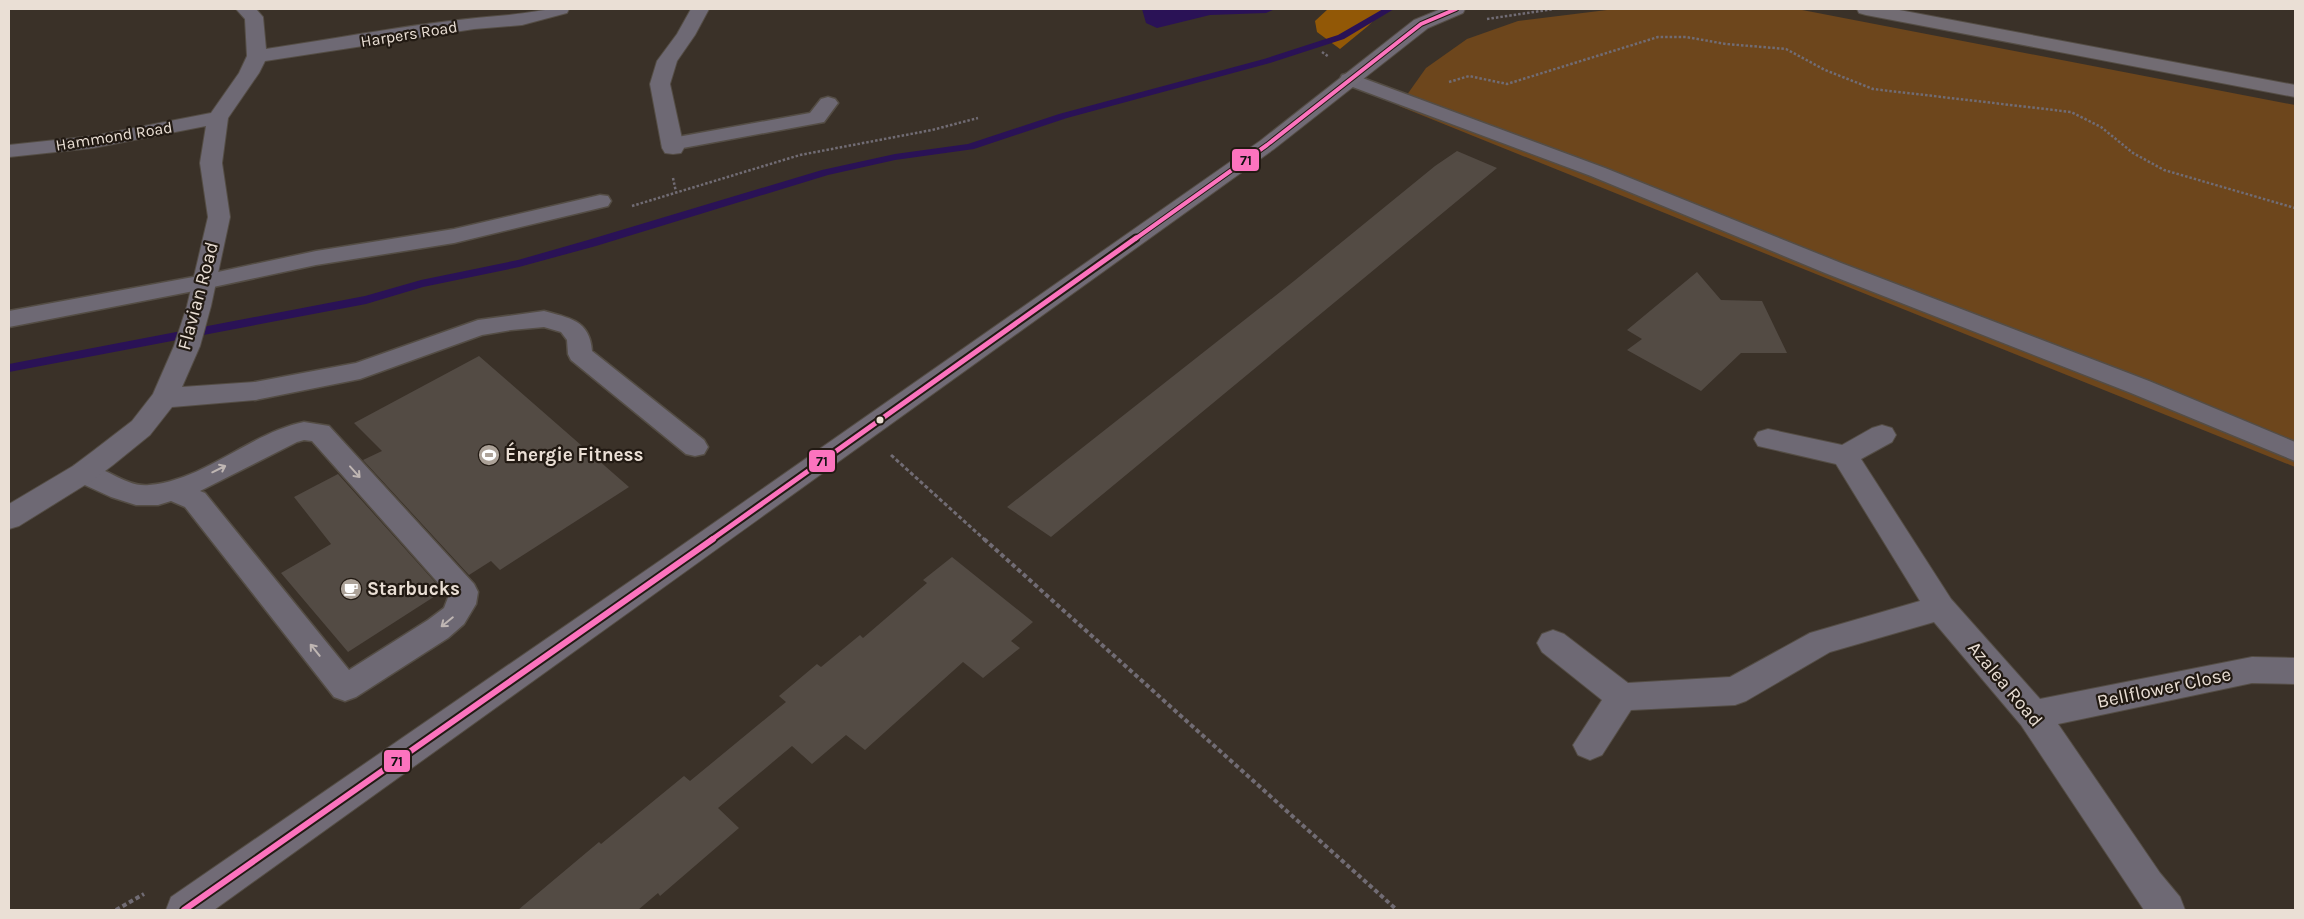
<svg xmlns="http://www.w3.org/2000/svg" width="2304" height="919" font-family="Karla,sans-serif">
  <rect width="100%" height="100%" fill="#3a3128"/>
  <path fill="#6d461c" d="M1615,9H1797L2295,105V467L1399,106L1426,68L1467,39L1518,21Z"/>
  <path fill="#925806" d="M1328,9H1385L1368,26L1340,49L1317,32L1315,21Z"/>
  <path fill="#2a1256" d="M1142,9H1275L1266,13L1210,15L1157,28L1146,23Z"/>
  <g fill="none" stroke-linecap="round" stroke-linejoin="round">
    <path fill="#2a1256" fill-rule="evenodd" d="M1383,9H1394L1344,39L1270,63L1067,118L974,149L895,160L828,175L596,246L519,267L423,287L366,304L9,372V364L365,296L421,280L518,260L588,240L822,170L895,154L968,144L1059,114L1264,59L1338,35Z"/>
  </g>
  <path fill="#534b44" d="M1457,151L1497,168L1051,537L1007,507L1294,281L1435,166Z
    M1697,272L1721,300L1762,301L1787,353H1741L1701,391L1627,350L1642,339L1627,330Z
    M479,356L629,487L500,570L491,561L469,575L363,460L382,451L354,423Z
    M338,474L443,591L348,652L281,573L331,544L294,497Z
    M952,557L1033,622L1011,641L1020,648L983,678L963,662L865,750L846,735L812,764L792,746L718,808L739,828L660,896L658,893L638,910H518L599,842L601,844L684,776L690,781L786,702L779,696L817,664L821,667L860,635L863,638L927,583L923,580Z"/>
  <g fill="none" stroke-linecap="round" stroke-linejoin="round">
    <g stroke="#544d45" stroke-width="3">
      <path id="lane" d="M1349,73L1605,168L1841,263L2149,381L2295,442V461L2131,393L1825,273L1591,176L1342,83L1340,79L1342,75Z
        M828,97L835,99L838,103L824,122L672,150L665,148L662,144L665,140L672,138L810,113L821,99Z
        M600,195L608,196L611,201L608,206L454,243L316,265L204,289L9,327V311L204,275L316,251L454,229Z
        M544,311C569,318 590,320 592,351L704,440L708,447L704,454L695,456L686,454L571,360L568,354L567,340L561,332L544,327L511,330L482,335L360,379L255,400L246,397L243,391L246,385L255,382L356,363L478,320Z
        M304,422L329,426L474,584L478,592L476,604L464,624L448,638L356,697L345,701L334,697L185,507L171,501L158,505H136L111,497L74,480L70,473L74,466C99,458 122,488 149,485C205,480 250,433 304,422ZM304,440L312,441L449,595L444,608L428,620L349,670L205,493L200,491L297,442Z"/>
    </g>
    <g stroke="#544d45" stroke-width="2">
      <path id="street" d="M236,9H256L263,17L266,49C347,37 427,21 509,15C530,13 548,8 569,9L567,13L522,25L474,29L265,61L259,73L228,118L222,163L230,217L211,306L200,346L182,387L255,382L264,385L268,391L264,397L255,400L172,407L150,435L113,465L93,480L19,526L9,529V504L73,466L93,451L132,421L153,394L174,346L187,306L208,217L200,163L206,126L93,148L9,157V145L93,136L211,113L239,73L247,56L245,19Z
        M691,9H709L695,35L677,61L670,84L684,148L681,153L673,154L665,153L662,148L650,84L657,61L677,34Z
        M1882,425L1892,428L1896,435L1892,442L1861,459L1951,599L2040,699L2252,657L2295,658V684L2252,683L2058,724L2160,873L2180,897L2185,910H2144L2021,725L1934,622L1830,652L1746,701L1735,705L1631,710L1602,755L1590,760L1578,755L1573,745L1602,700L1542,652L1537,643L1542,634L1553,630L1564,634L1628,683L1730,677L1810,633L1920,601L1836,464L1758,446L1754,439L1758,432L1768,429L1842,445L1872,428Z"/>
    </g>
    <g stroke="#544d45" stroke-width="2">
      <path id="secondary" d="M1441,9H1465L1463,13L1428,28L1274,149L214,910H166L171,897L658,562L1260,141L1414,20Z"/>
    </g>
    <g stroke="#544d45" stroke-width="2">
      <path id="highway" d="M1857,9H1894L2295,85V97L1866,15L1859,13Z"/>
    </g>
    <path stroke="#716c74" stroke-width="2.5" stroke-dasharray="2.5 2" stroke-linecap="butt" d="M1487,19L1554,9
      M1322,52L1329,57
      M1449,82L1469,76L1507,84L1658,37H1686L1726,44L1786,49L1825,70L1873,89L2071,112L2101,127L2133,153L2164,170L2295,208
      M673,178L676,192
      M632,206L800,155L932,130L978,118"/>
    <path stroke="#716c74" stroke-width="3" stroke-dasharray="4 2.5" stroke-linecap="butt" d="M891,455L985,540"/>
    <path stroke="#716c74" stroke-width="4" stroke-dasharray="4.5 3" stroke-linecap="butt" d="M984,539L1397,910
      M116,910L144,894"/>
    <use href="#lane" fill="#6e6974" fill-rule="evenodd"/>
    <use href="#street" fill="#6e6974" fill-rule="evenodd"/>
    <use href="#secondary" fill="#716b76" fill-rule="evenodd"/>
    <use href="#highway" fill="#726c73" fill-rule="evenodd"/>
    <g stroke="#221a13" stroke-width="6">
      <path id="bus-1-far2" d="M1135,239L1267,145L1421,24L1456,9"/>
    </g>
    <g stroke="#221a13" stroke-width="9">
      <path id="bus-1-far1" d="M711,540L1136,238"/>
    </g>
    <g stroke="#221a13" stroke-width="10">
      <path id="bus-1" d="M184,910L713,539"/>
    </g>
    <use href="#bus-1-far2" stroke="#fc73be" stroke-width="4"/>
    <use href="#bus-1-far1" stroke="#fc73be" stroke-width="5"/>
    <use href="#bus-1" stroke="#fc73be" stroke-width="6"/>
  </g>
  <defs><path id="oneway-shaft" d="M-6 0H5M1.5-3L5.5 0L1.5 3" fill="none" stroke-width="1.6" stroke-linecap="round" stroke-linejoin="round" transform="scale(1.25)"/></defs>
  <g stroke="#bfb6b3">
    <use href="#oneway-shaft" transform="translate(219 469) rotate(-26)"/>
    <use href="#oneway-shaft" transform="translate(355 472) rotate(48)"/>
    <use href="#oneway-shaft" transform="translate(447 622) rotate(141)"/>
    <use href="#oneway-shaft" transform="translate(315 650) rotate(-129)"/>
  </g>
  <defs>
    <g id="stadium-disc" transform="scale(1.125)"><circle r="9.5" fill="#aca298" stroke="#221a13"/><path d="M0-5a6.5 5 0 1 0 0 10a6.5 5 0 1 0 0-10ZM-3.5-1.8h7v3.6h-7Z" fill="#fff"/></g>
    <g id="cafe-disc" transform="scale(1.125)"><circle r="9.5" fill="#aca298" stroke="#221a13"/><path d="M-5.5-4.5H6V0H3Q3 3.5 0 3.5H-2.5Q-5.5 3.5-5.5 0ZM3-3.2v2h1.7v-2ZM-6 4.5H4V6H-6Z" fill="#fff"/></g>
  </defs>
  <g fill-rule="evenodd">
    <use href="#stadium-disc" x="489" y="455"/>
    <use href="#cafe-disc" x="351" y="589"/>
  </g>
  <circle fill="#eadfd5" stroke="#221a13" stroke-width="2" cx="880" cy="420" r="4.5"/>
  <g text-anchor="middle" dominant-baseline="central" stroke-width="4.5" stroke-linejoin="round" paint-order="stroke">
    <g font-size="16" fill="#eadfd5" stroke="#221a13">
      <text transform="translate(409 34) rotate(-9)">Harpers Road</text>
      <text transform="translate(114 136) rotate(-9)">Hammond Road</text>
    </g>
    <g font-size="19" fill="#eadfd5" stroke="#221a13">
      <text transform="translate(198 296) rotate(-75)">Flavian Road</text>
      <text transform="translate(2005 684) rotate(50)">Azalea Road</text>
      <text transform="translate(2164 688) rotate(-12)">Bellflower Close</text>
    </g>
    <g font-size="19" font-weight="bold" fill="#eadfd5" stroke="#221a13" text-anchor="start">
      <text x="505" y="455">Énergie Fitness</text>
      <text x="367" y="589">Starbucks</text>
    </g>
  </g>
  <g stroke="#221a13" stroke-width="2">
    <rect x="1231" y="148" width="29" height="24" rx="5" fill="#fc73be"/>
    <rect x="808" y="449" width="28" height="24" rx="5" fill="#fc73be"/>
    <rect x="383" y="749" width="28" height="24" rx="5" fill="#fc73be"/>
  </g>
  <g font-size="14" text-anchor="middle" font-weight="bold" fill="#111">
    <text x="1246" y="165">71</text>
    <text x="822" y="466">71</text>
    <text x="397" y="766">71</text>
  </g>
  <rect width="2304" height="919" fill="none" stroke="#eadfd5" stroke-width="20"/>
</svg>
